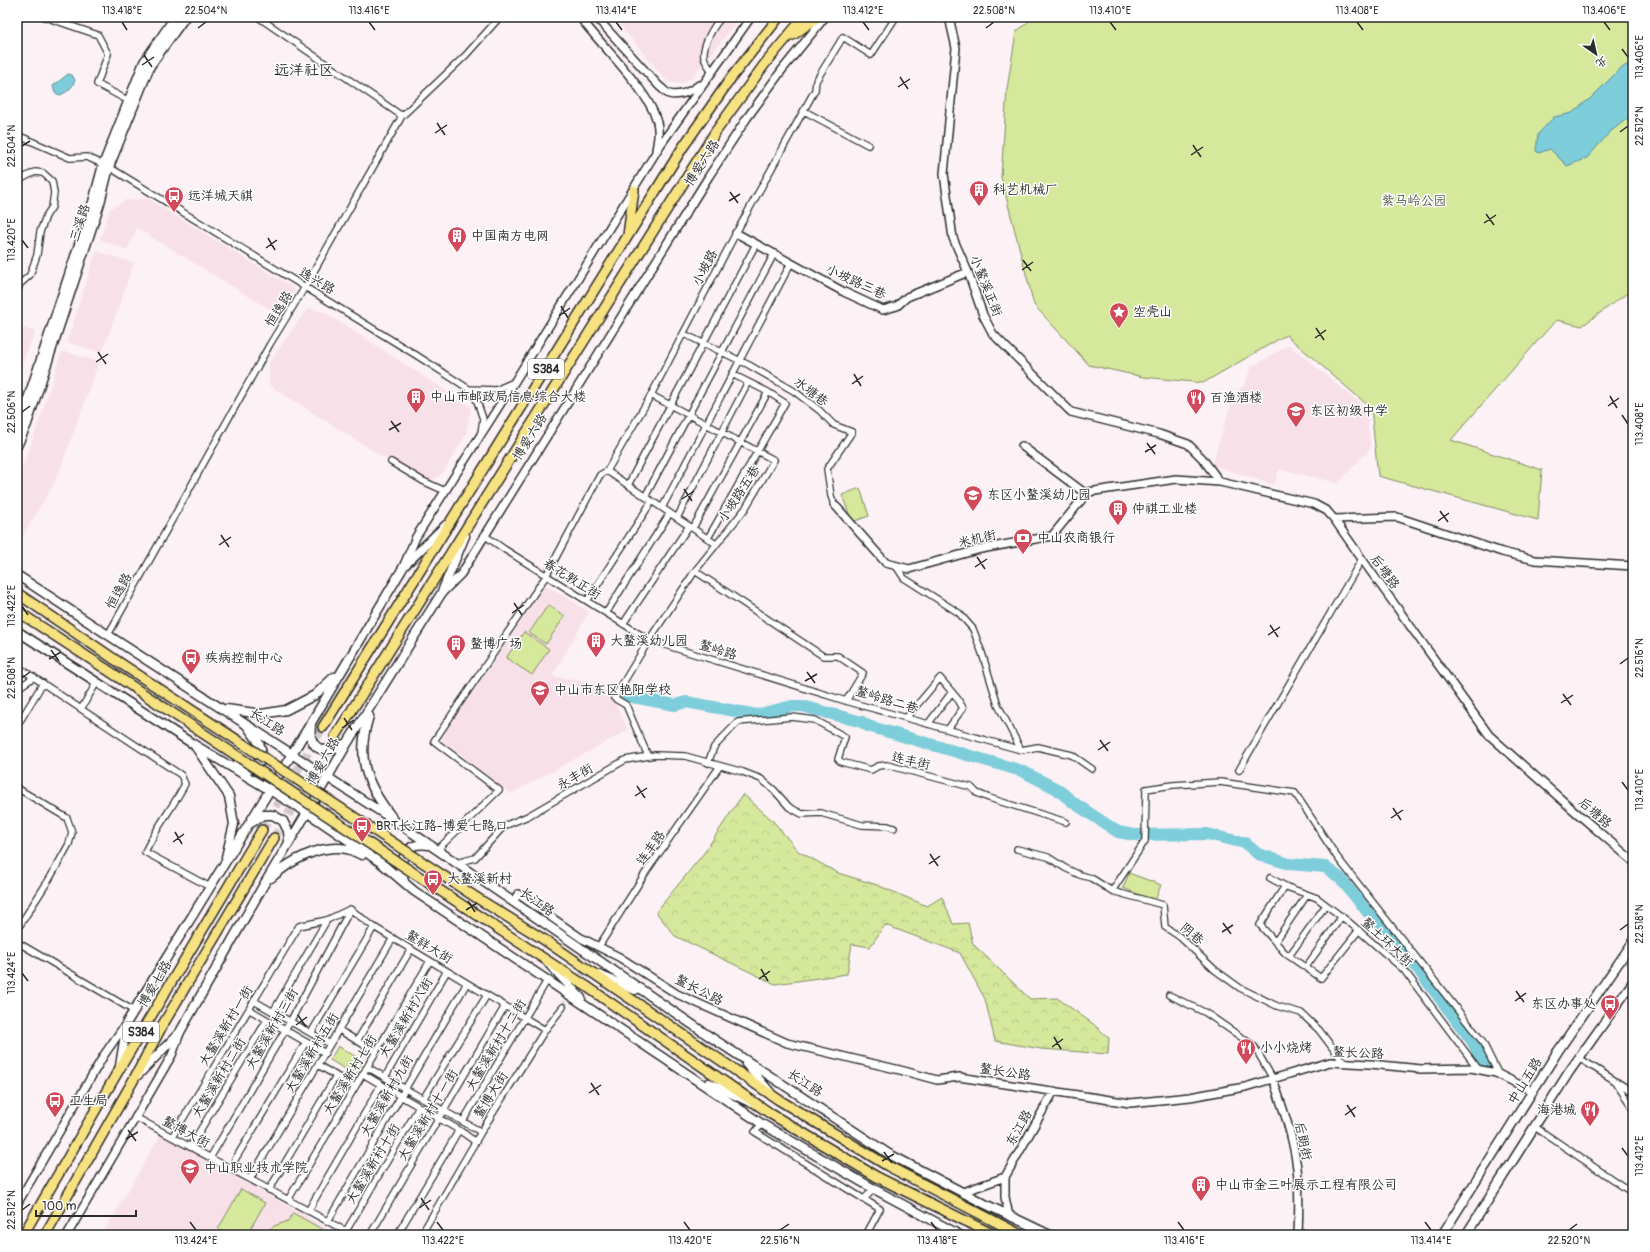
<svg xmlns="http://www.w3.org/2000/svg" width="1650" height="1252" font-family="Pangolin,'LXGW WenKai TC',sans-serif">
  <defs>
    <pattern id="forest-crowns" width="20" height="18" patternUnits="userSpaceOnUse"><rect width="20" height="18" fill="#d5e89c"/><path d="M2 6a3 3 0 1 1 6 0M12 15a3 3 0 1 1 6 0" fill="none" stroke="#b7c787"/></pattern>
  </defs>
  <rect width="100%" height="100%" fill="#fcf1f5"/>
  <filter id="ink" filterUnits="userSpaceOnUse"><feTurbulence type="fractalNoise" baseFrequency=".025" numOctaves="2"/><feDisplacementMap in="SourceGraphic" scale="8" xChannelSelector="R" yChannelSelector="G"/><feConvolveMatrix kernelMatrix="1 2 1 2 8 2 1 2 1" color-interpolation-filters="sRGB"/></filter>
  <g filter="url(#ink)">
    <path fill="#f8e0e9" d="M613,17H741L691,79L678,84L667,81Z
      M148,199L295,289L279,315L137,228L127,250L100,239L110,209L126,200Z
      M96,251L134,263L102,353L67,342Z
      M308,308L326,313L471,407L466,434L443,473L427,485L269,385V363Z
      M22,327L35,332L17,376V338Z
      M1289,345L1366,408L1371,448L1338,483L1279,469L1274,485L1212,465L1234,394L1244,386L1251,367Z
      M62,351L99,362L61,467L51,489L17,545V480L31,445Z
      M546,585L589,612L552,676L606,684L628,730L511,794L441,739Z
      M161,1134L339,1235H102Z"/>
    <path fill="url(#forest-crowns)" stroke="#808a64" d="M743,794L773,821L798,851L838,873L877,885L927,906L942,897L953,924L968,923L973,944L1030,999L1057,998L1092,1023L1109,1038L1108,1054L1041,1049L995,1041L985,999L960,953L885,925L870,947L852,944L847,974L775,984L675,936L656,912L704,853Z"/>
    <path fill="#d5e89c" stroke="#808a64" d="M1034,17H1633V289L1582,326L1556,320L1451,440L1542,470L1538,520L1378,476L1371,408L1286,335L1203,383L1143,377L1089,365L1034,305L1001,177L1007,89L1016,32Z
      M860,488L869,516L852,522L842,495Z
      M548,605L565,616L546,644L529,633Z
      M524,632L549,649L532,675L506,658Z
      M1129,873L1161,885L1155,901L1123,888Z
      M338,1046L363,1061L355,1075L330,1060Z
      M241,1189L265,1203L247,1235H228L218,1229Z
      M293,1213L333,1235H262L274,1226L288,1221Z"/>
    <path fill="#7dcdda" stroke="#5c8c94" d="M1633,63V114L1610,132L1587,158L1567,166L1550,149L1539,153L1536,151L1538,134L1554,117L1572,113L1592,97L1622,67Z
      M68,74L72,75L75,80C72,88 68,92 60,95L55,93L53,86Z"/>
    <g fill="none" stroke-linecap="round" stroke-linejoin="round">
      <path stroke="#7dcdda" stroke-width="12" d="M627,696L675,705L686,702L757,715L792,706H802L862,722L868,726L1022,771L1057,789L1074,803L1118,832L1134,835L1207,834L1245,843L1258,854L1289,864L1325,867L1340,878L1370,915L1392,933L1406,953L1472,1041L1485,1065"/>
      <path stroke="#d2c9cd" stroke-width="5.5" stroke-dasharray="5.5 3" stroke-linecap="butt" d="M577,982L601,943
        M563,1007L571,993"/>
      <path stroke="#d2c9cd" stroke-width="9" stroke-dasharray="9 4.5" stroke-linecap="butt" d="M262,830L323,727
        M274,838L335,737"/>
      <g stroke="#2b2b2b" stroke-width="8">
        <path id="minor" d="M45,17L98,35L108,54L97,84L131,102
          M258,17L402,116
          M712,71C709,67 705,62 704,57C702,45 714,25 722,17
          M804,111L868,145
          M17,135L70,158L87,157L109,167L416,355L469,389L477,401L483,419L481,433
          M17,181L35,172L43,173L52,181L54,193L52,207L46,216L40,232L37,255L30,275L20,284L17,292
          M684,334L749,365L794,391L819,410L834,425L852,432L827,469L831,496L834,504
          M469,389L496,390L514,382
          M391,462L423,481L445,491
          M607,471L716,544
          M628,485L756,244
          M645,497L774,254
          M662,508L791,263
          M677,518L748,382
          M693,528L768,392L732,374
          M484,535L504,549L649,640L846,701L1021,750L1038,747L1072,755L1092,769
          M708,538L785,403L768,392
          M896,566L904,578L959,613L973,629L982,653L998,705L1021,750
          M695,571L823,656H838L863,673L846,701
          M587,601L652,501
          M606,613L670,513
          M623,624L689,526
          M108,635L270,344L305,287L402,116L466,55L500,17
          M17,666L81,709
          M97,682L81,709L181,775L185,784C173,807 156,828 145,852L210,887
          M17,683L21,686L34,677
          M906,718L940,678L957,698L963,708L948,729
          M928,724L952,692
          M17,726L43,683
          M648,756L626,705L614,698L649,640L695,571L745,509L774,460L651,395
          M708,763L714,747L738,722L792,717L815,720L845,737L838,759L841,762L871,770L878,766L887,765L971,787L977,793L989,798L1066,822
          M1239,770L1362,559
          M17,788L67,818L72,832L69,844L50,878L18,928
          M1017,849L1048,857L1065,868L1080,875L1091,878L1112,891L1163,905L1165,927L1180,937L1215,970L1240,988L1277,1006L1301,1013L1319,1030L1344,1063
          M437,850L499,790L434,741L546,576L600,475L607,471L651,395L736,233L815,90L816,81L843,37L871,55L896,17
          M456,863L475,858L504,826L528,816L625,760L655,755L685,756L743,772L761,779L774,790L789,807L802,814L821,813L862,825L888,826L894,828
          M1270,878L1287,887L1317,898L1350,923L1404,970L1479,1070
          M1285,886L1260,925L1286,954L1321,978L1359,930
          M1112,891L1145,841L1146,789L1173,785L1220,782L1295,793L1337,857L1482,1041L1499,1075
          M17,942L134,1011
          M1275,942L1307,895
          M601,943L646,872L720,766
          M1289,956L1326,905
          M1306,967L1342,916
          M1169,995L1206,1013L1254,1046L1273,1079
          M254,1001L330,1044
          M250,1010L325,1053
          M273,1012L327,920
          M339,1030L376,1052
          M311,1033L374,927
          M357,1041L411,949
          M1579,1058L1633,1092
          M318,1065L355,1087
          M367,1067L481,1132
          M363,1074L459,1130L476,1142
          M385,1077L447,971
          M1615,1082L1633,1108
          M423,1099L487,995
          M135,1117L353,1235
          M463,1121L548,979
          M762,1124L755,1132L880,1209L866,1235
          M1535,1127L1628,1190L1633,1182
          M172,1137L299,926L327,920L350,909L374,927L545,1030
          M190,1147L267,1020
          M210,1158L290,1022L350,910
          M230,1168L306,1042
          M250,1179L393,938
          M269,1190L336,1076
          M864,1199L874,1189
          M288,1200L430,961
          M308,1211L381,1085
          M328,1221L467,983
          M346,1231L419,1107
          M370,1235L505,1006
          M397,1235L459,1130
          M421,1235L481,1132L545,1030L563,1007"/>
      </g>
      <g stroke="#2b2b2b" stroke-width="10">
        <path id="tertiary" d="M580,17C599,44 657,97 658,129C659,136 657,144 656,150
          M596,17L659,86C662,88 666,93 669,94C680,97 691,91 699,85
          M949,17L956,48L944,174L953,238L968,272L983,315L993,334L1071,412L1159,434L1188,444L1202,458L1220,482
          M736,233L844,292L883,310L897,306L907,297L968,272
          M1022,446L1086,494
          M834,504L886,563L909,569L981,549L1052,536L1088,492L1176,479L1220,482L1314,504L1327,511L1334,519L1369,569L1489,735L1571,808L1633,861
          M1334,519L1397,517L1502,552L1535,560L1633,566
          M404,565L416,537L515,381L661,144L751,17
          M441,594L461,574L709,176L747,118L782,70L825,17
          M513,902L518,894L581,938L619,957L677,994L787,1043L900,1070L937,1080L959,1077L1130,1103L1190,1097L1245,1087L1330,1062L1370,1064L1421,1069L1471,1068L1496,1073L1532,1091
          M1273,1079C1282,1106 1292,1133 1296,1161C1300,1184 1299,1212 1298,1235
          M1005,1177V1197L1009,1216
          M963,1192L1005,1177L1054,1091
          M17,1204L104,1055L127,1022
          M943,1226L948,1235
          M67,1235L172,1055L180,1033"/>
      </g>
      <g stroke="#2b2b2b" stroke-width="11">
        <path id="secondary" d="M17,432L93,202L103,165L144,62L175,17
          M17,446L27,424L100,203L109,167L150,66L185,17
          M17,575L108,635L395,821L709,1036L889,1154L985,1204L1050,1235
          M17,631L193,744L308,813L380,862L414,891L762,1124L874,1189L960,1235
          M226,709L262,714L286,710L315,695L334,677
          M369,716C356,757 365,782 391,816
          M311,724C311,728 310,733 311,737C316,756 335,751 346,743
          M195,746L229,796L234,824L226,857
          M235,765L249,770L261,761C264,745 256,739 248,727
          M251,823L263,815H273L283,821L288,831L289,843
          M271,878C291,860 320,844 347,849C352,850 357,853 362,855
          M404,881L399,865C410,848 408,843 430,845
          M549,964L581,998
          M599,975L635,990
          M746,1064L770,1092
          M120,1066L127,1022L311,723L404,566L446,525
          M138,1075L180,1032L263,886L317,796L348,742L441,594L465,536
          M709,1083L750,1102
          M1442,1235L1558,1051L1633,942
          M1466,1235L1569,1072L1633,982"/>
      </g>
      <g stroke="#2b2b2b" stroke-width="12">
        <path id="trunk" d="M793,35L818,17
          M628,235L634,190
          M17,593L114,659
          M17,611L106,669
          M323,727L683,147L731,78L779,17
          M335,737L716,131L764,65L804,17
          M477,898L543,939L779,1100L888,1166L1021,1235
          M468,909L586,986L771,1114L877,1177L994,1235
          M23,1235L120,1068L262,830
          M45,1235L134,1079L162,1026L274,838"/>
      </g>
      <use href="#minor" stroke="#fff" stroke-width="5.5"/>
      <use href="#tertiary" stroke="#fff" stroke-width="7"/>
      <use href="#secondary" stroke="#fff" stroke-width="8"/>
      <use href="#trunk" stroke="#f7e281" stroke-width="9"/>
      <g stroke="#2b2b2b" stroke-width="12" stroke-linecap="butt">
        <path id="trunk-bridge" d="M114,659L477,898
          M106,669L468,909"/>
      </g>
      <use href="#trunk-bridge" stroke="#f7e281" stroke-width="9"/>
    </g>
  </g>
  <path fill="none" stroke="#2b2b2b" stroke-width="1.5" d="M122,22L127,30M369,22L375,30M616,22L622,30M863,22L869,30M1110,22L1116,30M1357,22L1363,30M1604,22L1610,30M198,28L206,22M986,28L994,22M1622,49L1628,57M144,55L152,67M142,65L154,57M900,77L908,89M898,87L910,79M437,123L445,135M1620,132L1628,126M435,133L447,125M1193,145L1201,157M22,146L30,141M1191,155L1203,147M730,192L738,203M729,201L740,194M1486,214L1494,225M1484,223L1496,215M268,238L275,250M22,240L28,248M266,248L277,240M1023,260L1031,271M1022,270L1033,262M561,306L568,318M559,316L570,308M1316,328L1324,340M1315,338L1326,330M98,352L106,364M96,362L108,354M854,374L861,386M852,384L863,376M1610,396L1617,408M1608,406L1619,398M22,412L30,406M1622,415L1628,424M391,421L399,432M389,430L401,423M1147,443L1155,454M1145,452L1156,445M684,489L692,501M682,499L694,491M1440,511L1448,522M1438,521L1449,513M221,535L229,547M219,545L231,537M977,557L985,569M975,567L987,559M514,603L522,615M22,606L28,615M512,613L524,605M1270,625L1278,637M1268,635L1280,627M51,650L59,661M49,659L61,652M1620,664L1628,658M807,672L815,683M22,678L30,672M805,681L817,674M1563,694L1571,705M1561,703L1573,695M344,718L352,730M342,728L354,720M1100,740L1108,751M1098,750L1110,742M1622,782L1628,790M637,786L645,798M635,796L647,788M1393,808L1401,820M1391,818L1403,810M175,832L182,844M173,842L184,834M930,854L938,866M929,864L940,856M468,901L475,912M466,910L477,903M1223,923L1231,934M1620,930L1628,924M1222,932L1233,925M761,969L768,981M22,973L28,981M759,979L770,971M1516,991L1524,1002M1515,1001L1526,993M298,1015L306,1027M296,1025L307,1017M1054,1037L1061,1049M1052,1047L1063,1039M591,1083L599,1095M589,1093L601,1085M1347,1105L1355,1117M1345,1115L1356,1107M128,1130L136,1141M126,1139L138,1132M1622,1148L1628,1156M884,1152L892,1163M882,1161L894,1154M421,1198L429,1210M419,1208L431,1200M22,1210L30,1204M190,1222L196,1230M437,1222L443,1230M684,1222L690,1230M931,1222L937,1230M1178,1222L1184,1230M1425,1222L1431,1230M780,1230L789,1224M1569,1230L1577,1224"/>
  <defs>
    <g id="building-pin" transform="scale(1)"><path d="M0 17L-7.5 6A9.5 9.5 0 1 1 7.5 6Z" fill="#d1495b" stroke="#fff"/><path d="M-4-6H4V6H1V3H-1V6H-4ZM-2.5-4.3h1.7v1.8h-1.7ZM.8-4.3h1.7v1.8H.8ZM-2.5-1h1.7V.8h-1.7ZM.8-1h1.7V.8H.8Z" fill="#fff"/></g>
    <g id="bus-pin" transform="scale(1)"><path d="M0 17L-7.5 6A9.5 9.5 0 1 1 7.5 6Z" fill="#d1495b" stroke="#fff"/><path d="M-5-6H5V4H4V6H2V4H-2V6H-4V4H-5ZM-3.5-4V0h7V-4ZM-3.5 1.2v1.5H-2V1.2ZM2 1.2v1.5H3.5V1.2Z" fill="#fff"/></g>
    <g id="sight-pin" transform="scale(1)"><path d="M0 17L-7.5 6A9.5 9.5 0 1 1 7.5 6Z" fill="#d1495b" stroke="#fff"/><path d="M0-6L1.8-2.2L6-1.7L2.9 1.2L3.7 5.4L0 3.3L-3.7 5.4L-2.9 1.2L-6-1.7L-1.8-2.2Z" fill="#fff"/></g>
    <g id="restaurant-pin" transform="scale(1)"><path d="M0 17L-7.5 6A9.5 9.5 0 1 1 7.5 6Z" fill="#d1495b" stroke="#fff"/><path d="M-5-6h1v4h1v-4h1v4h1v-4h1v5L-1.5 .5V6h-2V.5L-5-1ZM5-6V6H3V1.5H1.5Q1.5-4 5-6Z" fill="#fff"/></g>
    <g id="school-pin" transform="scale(1)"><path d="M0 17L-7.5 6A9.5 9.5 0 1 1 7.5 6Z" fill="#d1495b" stroke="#fff"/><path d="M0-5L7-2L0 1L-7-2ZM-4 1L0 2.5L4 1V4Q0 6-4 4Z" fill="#fff"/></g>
    <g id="bank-pin" transform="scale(1)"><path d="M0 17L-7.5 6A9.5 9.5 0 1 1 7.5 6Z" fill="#d1495b" stroke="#fff"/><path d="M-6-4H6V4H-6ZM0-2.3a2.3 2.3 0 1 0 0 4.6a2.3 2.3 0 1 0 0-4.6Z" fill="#fff"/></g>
    <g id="university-pin" transform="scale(1)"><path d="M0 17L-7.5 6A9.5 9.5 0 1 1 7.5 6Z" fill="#d1495b" stroke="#fff"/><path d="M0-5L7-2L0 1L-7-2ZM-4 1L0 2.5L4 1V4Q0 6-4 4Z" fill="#fff"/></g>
  </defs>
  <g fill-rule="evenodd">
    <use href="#building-pin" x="979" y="190"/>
    <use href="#bus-pin" x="174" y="196"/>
    <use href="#building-pin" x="457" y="236"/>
    <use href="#sight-pin" x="1119" y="312"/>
    <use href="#building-pin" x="416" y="397"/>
    <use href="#restaurant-pin" x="1196" y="398"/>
    <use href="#school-pin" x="1296" y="411"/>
    <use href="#school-pin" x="973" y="495"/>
    <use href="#building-pin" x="1118" y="509"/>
    <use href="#bank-pin" x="1023" y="538"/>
    <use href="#building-pin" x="596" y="641"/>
    <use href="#building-pin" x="456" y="644"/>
    <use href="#bus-pin" x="191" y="658"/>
    <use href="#school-pin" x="540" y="690"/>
    <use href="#bus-pin" x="362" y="826"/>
    <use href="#bus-pin" x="433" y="879"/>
    <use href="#bus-pin" x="1610" y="1004"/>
    <use href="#restaurant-pin" x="1246" y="1048"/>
    <use href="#bus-pin" x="55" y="1101"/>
    <use href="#restaurant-pin" x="1590" y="1110"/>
    <use href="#university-pin" x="190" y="1168"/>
    <use href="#building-pin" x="1201" y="1185"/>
  </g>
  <g text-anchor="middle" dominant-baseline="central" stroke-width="3" stroke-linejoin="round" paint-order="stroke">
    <g fill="#fff" stroke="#6b6b6b" stroke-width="1">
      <rect x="528" y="359" width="36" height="20" rx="3"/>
      <rect x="123" y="1022" width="36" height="20" rx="3"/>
    </g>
    <g font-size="12" font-weight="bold" fill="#2b2b2b">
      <text x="546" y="369">S384</text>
      <text x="141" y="1032">S384</text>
    </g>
    <g font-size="13" fill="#2b2b2b" stroke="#fff">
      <text transform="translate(702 163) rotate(-57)">博爱六路</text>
      <text transform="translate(80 223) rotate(-72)">三溪路</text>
      <text transform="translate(705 268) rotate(-63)">小坡路</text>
      <text transform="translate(317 281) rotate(31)">逸兴路</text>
      <text transform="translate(856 282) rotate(25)">小坡路三巷</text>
      <text transform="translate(986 286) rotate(68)">小鳌溪正街</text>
      <text transform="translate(279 309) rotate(-58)">恒逸路</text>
      <text transform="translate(811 392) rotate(37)">水塘巷</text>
      <text transform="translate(530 437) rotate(-58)">博爱六路</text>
      <text transform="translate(739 494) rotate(-57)">小坡路五巷</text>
      <text transform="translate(977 539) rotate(-13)">米机街</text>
      <text transform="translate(1385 572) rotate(54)">后塘路</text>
      <text transform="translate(572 579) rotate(32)">春花敦正街</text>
      <text transform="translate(119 591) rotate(-61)">恒逸路</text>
      <text transform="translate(718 650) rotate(17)">鳌岭路</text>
      <text transform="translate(887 700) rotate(17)">鳌岭路二巷</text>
      <text transform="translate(267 722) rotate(33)">长江路</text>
      <text transform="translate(323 761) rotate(-60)">博爱六路</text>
      <text transform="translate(911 761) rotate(13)">连丰街</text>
      <text transform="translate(575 777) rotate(-30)">永丰街</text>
      <text transform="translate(1595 813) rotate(41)">后塘路</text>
      <text transform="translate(651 848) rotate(-55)">连丰路</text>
      <text transform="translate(537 902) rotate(35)">长江路</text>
      <text transform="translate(1192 934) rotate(40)">阴巷</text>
      <text transform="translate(1387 942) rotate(43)">鳌土环大街</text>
      <text transform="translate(429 947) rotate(31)">鳌祥大街</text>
      <text transform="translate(155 984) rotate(-59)">博爱七路</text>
      <text transform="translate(699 990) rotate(27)">鳌长公路</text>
      <text transform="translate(406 1018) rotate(-59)">大鳌溪新村八街</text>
      <text transform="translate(226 1026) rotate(-59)">大鳌溪新村一街</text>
      <text transform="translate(272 1029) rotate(-60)">大鳌溪新村三街</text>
      <text transform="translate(496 1045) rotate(-59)">大鳌溪新村十二街</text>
      <text transform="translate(312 1053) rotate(-59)">大鳌溪新村五街</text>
      <text transform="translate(1358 1053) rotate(2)">鳌长公路</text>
      <text transform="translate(1005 1072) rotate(8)">鳌长公路</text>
      <text transform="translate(350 1075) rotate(-59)">大鳌溪新村七街</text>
      <text transform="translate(219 1078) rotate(-59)">大鳌溪新村二街</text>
      <text transform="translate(1525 1081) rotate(-58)">中山五路</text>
      <text transform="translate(805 1083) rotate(33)">长江路</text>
      <text transform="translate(491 1095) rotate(-58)">鳌博大街</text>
      <text transform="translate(387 1096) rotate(-60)">大鳌溪新村九街</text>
      <text transform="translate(428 1115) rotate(-59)">大鳌溪新村十一街</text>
      <text transform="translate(1019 1128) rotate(-60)">东江路</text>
      <text transform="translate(186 1132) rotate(28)">鳌博大街</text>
      <text transform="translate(1303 1141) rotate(78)">后朗街</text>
      <text transform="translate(373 1164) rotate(-59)">大鳌溪新村十街</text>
    </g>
    <g font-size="13" fill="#2b2b2b" stroke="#fff" text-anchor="start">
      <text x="993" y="190">科艺机械厂</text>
      <text x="188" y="196">远洋城天祺</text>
      <text x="471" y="236">中国南方电网</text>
      <text x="1133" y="312">空壳山</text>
      <text x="430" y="397">中山市邮政局信息综合大楼</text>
      <text x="1210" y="398">百渔酒楼</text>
      <text x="1310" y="411">东区初级中学</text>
      <text x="987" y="495">东区小鳌溪幼儿园</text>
      <text x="1132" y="509">仲祺工业楼</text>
      <text x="1037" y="538">中山农商银行</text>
      <text x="610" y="641">大鳌溪幼儿园</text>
      <text x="470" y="644">鳌博广场</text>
      <text x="205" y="658">疾病控制中心</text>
      <text x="554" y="690">中山市东区艳阳学校</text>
      <text x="376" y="826">BRT长江路-博爱七路口</text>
      <text x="447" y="879">大鳌溪新村</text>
      <text x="1596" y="1004" text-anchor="end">东区办事处</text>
      <text x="1260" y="1048">小小烧烤</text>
      <text x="69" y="1101">卫生局</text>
      <text x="1576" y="1110" text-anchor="end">海港城</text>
      <text x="204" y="1168">中山职业技术学院</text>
      <text x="1215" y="1185">中山市金三叶展示工程有限公司</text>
    </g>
    <g font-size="13" fill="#565a47" stroke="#fff">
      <text x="1414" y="201">紫马岭公园</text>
    </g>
    <g font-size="15" fill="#2b2b2b" stroke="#fff">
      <text x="304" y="70">远洋社区</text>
    </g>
  </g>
  <rect width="1650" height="1252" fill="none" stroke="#fff" stroke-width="44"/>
  <g transform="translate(1596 54) rotate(146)" stroke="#ffffff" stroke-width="3" paint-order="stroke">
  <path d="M0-3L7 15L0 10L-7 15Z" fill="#2b2b2b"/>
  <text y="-6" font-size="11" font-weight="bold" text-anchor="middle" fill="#2b2b2b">北</text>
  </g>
  <path d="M36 1210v6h100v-6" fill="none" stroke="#2b2b2b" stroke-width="2"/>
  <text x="42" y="1210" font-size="12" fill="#2b2b2b" stroke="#ffffff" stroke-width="3" paint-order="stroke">100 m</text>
  <rect x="22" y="22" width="1606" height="1208" fill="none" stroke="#2b2b2b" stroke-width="1.5"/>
  <g font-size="10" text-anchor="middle" fill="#2b2b2b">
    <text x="122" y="14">113.418°E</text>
    <text x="206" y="14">22.504°N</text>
    <text x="369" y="14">113.416°E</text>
    <text x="616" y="14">113.414°E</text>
    <text x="863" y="14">113.412°E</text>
    <text x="994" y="14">22.508°N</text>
    <text x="1110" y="14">113.410°E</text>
    <text x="1357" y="14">113.408°E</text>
    <text x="1604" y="14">113.406°E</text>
    <text transform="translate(1639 57) rotate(-90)" y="4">113.406°E</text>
    <text transform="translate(1639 126) rotate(-90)" y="4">22.512°N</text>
    <text transform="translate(11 146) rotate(-90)" y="4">22.504°N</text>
    <text transform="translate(11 240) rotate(-90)" y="4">113.420°E</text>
    <text transform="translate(11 412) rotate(-90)" y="4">22.506°N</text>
    <text transform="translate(1639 424) rotate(-90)" y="4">113.408°E</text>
    <text transform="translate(11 606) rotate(-90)" y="4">113.422°E</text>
    <text transform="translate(1639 658) rotate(-90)" y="4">22.516°N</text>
    <text transform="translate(11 678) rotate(-90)" y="4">22.508°N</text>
    <text transform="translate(1639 790) rotate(-90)" y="4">113.410°E</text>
    <text transform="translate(1639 924) rotate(-90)" y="4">22.518°N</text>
    <text transform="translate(11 973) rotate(-90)" y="4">113.424°E</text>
    <text transform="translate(1639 1156) rotate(-90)" y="4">113.412°E</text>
    <text transform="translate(11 1210) rotate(-90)" y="4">22.512°N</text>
    <text x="196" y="1244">113.424°E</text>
    <text x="443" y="1244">113.422°E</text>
    <text x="690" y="1244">113.420°E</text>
    <text x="780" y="1244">22.516°N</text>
    <text x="937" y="1244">113.418°E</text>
    <text x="1184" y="1244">113.416°E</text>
    <text x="1431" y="1244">113.414°E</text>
    <text x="1569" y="1244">22.520°N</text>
  </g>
</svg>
